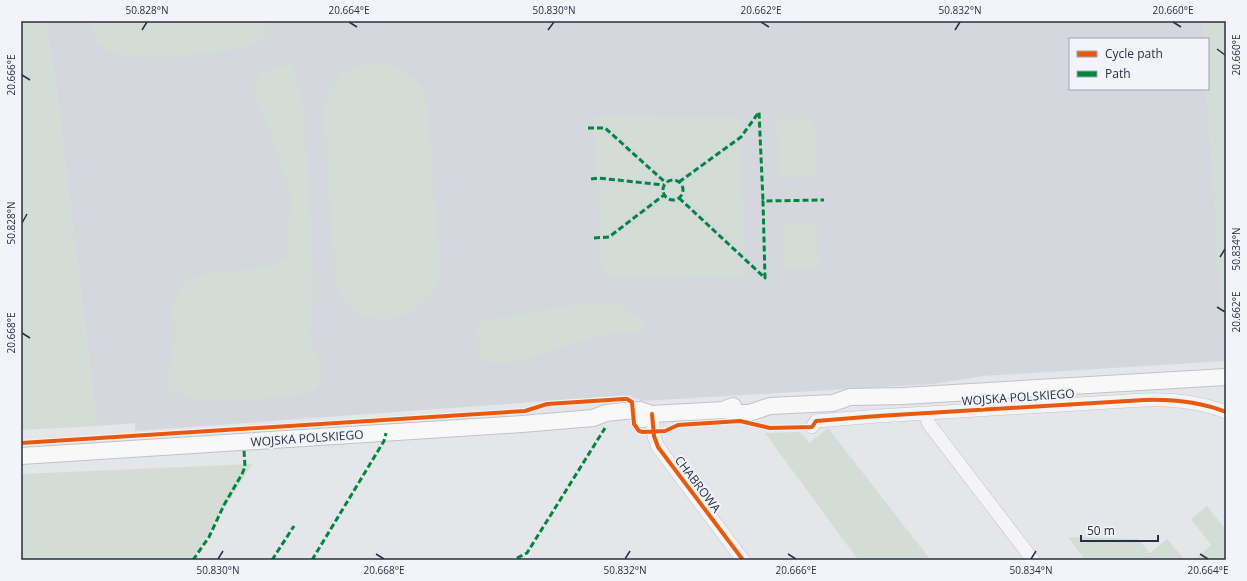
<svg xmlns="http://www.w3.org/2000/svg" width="1247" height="581" font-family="'Open Sans',sans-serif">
  <rect width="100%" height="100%" fill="#e5e6ea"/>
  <path fill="#d5d7df" d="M45,21H1203L1204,39H1070V89H1207L1225,361L983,376L933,384L641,401L629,395L135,431V423L97,426L55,79Z"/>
  <path fill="#d3ddd5" d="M21,21H45L55,79L97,426L21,430Z
    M89,21H267L265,38L238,49L175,56L113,54L96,43Z
    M1203,21H1226V361H1225L1224,356L1207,89L1208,39H1204Z
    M379,63L398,68L412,77L426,92L441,270C439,275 438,281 436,285C423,309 396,325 369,317C365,316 360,315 357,313C347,307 341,296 335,286L323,107L328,90L341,74L356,66Z
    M291,64L301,91L306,132L312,238L313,298L310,339L323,367L317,388L295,396L244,400H194L169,388V373L174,331L170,309L188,280L205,274L270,267L286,258L291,199L266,120L252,91L263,72Z
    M599,116L739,118L740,134L681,177L674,175L666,178L608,125H599L595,123L594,119Z
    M814,119L816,177L779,178L777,120Z
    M594,130H601L659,181L596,175Z
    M740,142L745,252L685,197L687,188L685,183Z
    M597,182L656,188L657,196L607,234L600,235Z
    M666 190a7 7 0 1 1 14 0a7 7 0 1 1-14 0Z
    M663,200C668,204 673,205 679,202L745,262L747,275L615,278L609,276L604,274L602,270L600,241L611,240Z
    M818,223L820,268L785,270L783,224Z
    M616,303L636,315L646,324L642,333L621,332L601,336L509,363L481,361L476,328L481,320L525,315L572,305Z
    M828,428L926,554L931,560H858L765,433L800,432L809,443Z
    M252,464L192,560H21V474Z
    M1207,506L1226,530V560H1194L1211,545L1191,519Z
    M1068,537L1138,539L1150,553L1167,539L1185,560H1085Z"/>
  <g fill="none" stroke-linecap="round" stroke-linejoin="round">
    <g stroke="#c2c3c8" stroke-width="14">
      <path id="minor" d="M925,413L929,424L1033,560
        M652,414L654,436L658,447L743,560
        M812,427L816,421L878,416L1144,400C1172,399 1200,402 1226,412"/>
    </g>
    <g stroke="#c0c3c8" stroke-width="18">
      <path id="major" d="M723,410L739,413H749L770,406L833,403L850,397L903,396L1226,377
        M642,419L652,414L723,410L733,406
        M21,456L522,424L593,418L606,413L624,411L640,410L652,414"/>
    </g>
    <use href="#minor" stroke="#f4f4f7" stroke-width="13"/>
    <use href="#major" stroke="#f8f8f8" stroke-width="16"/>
    <path stroke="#00873e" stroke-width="3" stroke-dasharray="6 3" stroke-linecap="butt" d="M588,128H605L666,183
      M591,179L598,178L664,185
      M663 190a10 10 0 1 1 20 0a10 10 0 1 1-20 0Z
      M679,182L741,137L759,112L763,201
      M679,198L765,278L763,201L824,200
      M594,238L609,237L664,195
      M517,558L527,553L605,428
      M193,560L209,537L224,505L242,474L245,467L244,450
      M272,560L294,526
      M312,560L384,441L386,433"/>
    <g stroke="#f3f4f9" stroke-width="6">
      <path id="cycleway" d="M652,414L654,436L658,447L743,560
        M21,443L525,411L547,404L624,399H627L632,402L634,424L639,431L643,432L665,431L678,425L740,421L770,428L812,427L816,421L878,416L1144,400C1172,399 1200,402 1226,412"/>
    </g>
    <use href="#cycleway" stroke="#e8590c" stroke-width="4"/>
  </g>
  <path fill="none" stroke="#292f45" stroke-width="1.5" d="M349,22L357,27M761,22L769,27M1173,22L1181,27M142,30L147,22M548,30L554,22M955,30L960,22M1217,49L1225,55M22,75L30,80M22,223L27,214M1220,257L1225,249M1217,307L1225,312M22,333L30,338M376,554L384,559M788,554L796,559M1200,554L1208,559M218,559L223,551M625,559L630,551M1031,559L1036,551"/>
  <g text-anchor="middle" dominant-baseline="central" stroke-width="4" stroke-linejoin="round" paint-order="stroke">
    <g font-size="12" fill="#292f45" stroke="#f3f4f9">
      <text transform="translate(1018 397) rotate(-4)">WOJSKA POLSKIEGO</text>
      <text transform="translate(307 438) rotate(-4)">WOJSKA POLSKIEGO</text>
      <text transform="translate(698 484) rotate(53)">CHABROWA</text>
    </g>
  </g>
  <rect width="1247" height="581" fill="none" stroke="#f3f4f9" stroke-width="44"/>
  <rect x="1069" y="38" width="140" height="52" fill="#f3f4f9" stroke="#a2a5b1"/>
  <rect x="1077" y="51" width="20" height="6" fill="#e8590c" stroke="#a2a5b1"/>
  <text x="1105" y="58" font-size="12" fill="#292f45">Cycle path</text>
  <rect x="1077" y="71" width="20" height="6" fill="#00873e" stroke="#a2a5b1"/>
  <text x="1105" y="78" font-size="12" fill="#292f45">Path</text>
  <path d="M1081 535v6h77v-6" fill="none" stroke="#292f45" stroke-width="2"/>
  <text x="1087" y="535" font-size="12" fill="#292f45" stroke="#f3f4f9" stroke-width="3" paint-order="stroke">50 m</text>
  <rect x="22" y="22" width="1203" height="537" fill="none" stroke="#292f45" stroke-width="1.5"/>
  <g font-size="10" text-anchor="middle" fill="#292f45">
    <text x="147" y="14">50.828°N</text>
    <text x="349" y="14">20.664°E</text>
    <text x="554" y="14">50.830°N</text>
    <text x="761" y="14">20.662°E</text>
    <text x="960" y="14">50.832°N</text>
    <text x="1173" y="14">20.660°E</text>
    <text transform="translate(1236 55) rotate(-90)" y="4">20.660°E</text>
    <text transform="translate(11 75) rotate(-90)" y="4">20.666°E</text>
    <text transform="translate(11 223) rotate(-90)" y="4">50.828°N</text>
    <text transform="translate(1236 249) rotate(-90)" y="4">50.834°N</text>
    <text transform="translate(1236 312) rotate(-90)" y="4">20.662°E</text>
    <text transform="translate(11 333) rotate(-90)" y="4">20.668°E</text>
    <text x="218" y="574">50.830°N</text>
    <text x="384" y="574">20.668°E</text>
    <text x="625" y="574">50.832°N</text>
    <text x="796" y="574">20.666°E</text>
    <text x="1031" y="574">50.834°N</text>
    <text x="1208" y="574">20.664°E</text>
  </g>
</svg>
